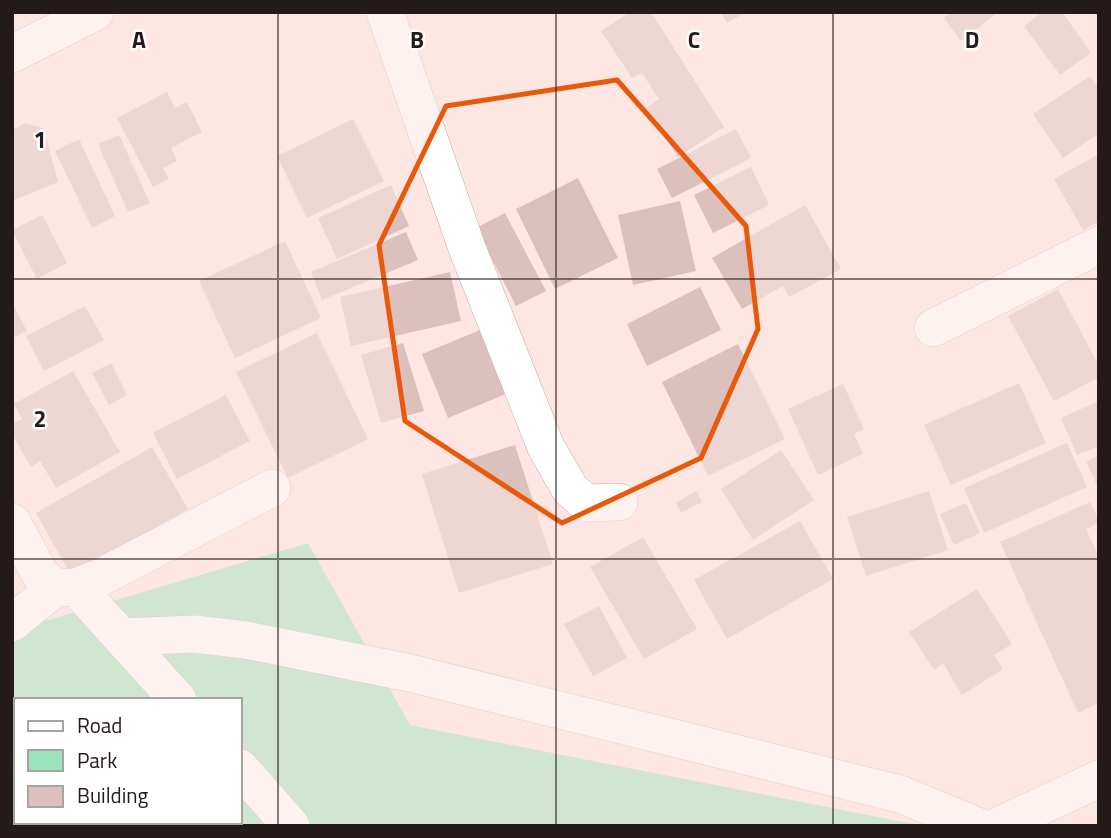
<svg xmlns="http://www.w3.org/2000/svg" width="1111" height="838" font-family="'Titillium Web',sans-serif">
  <rect width="100%" height="100%" fill="#fee7e3"/>
  <path fill="#9be4bb" fill-rule="evenodd" d="M308,543L410,725L924,826H12V631ZM16,700H240V822H16Z"/>
  <path fill="#dcc0bc" d="M630,12H651L724,127L678,157L646,108L659,99L642,73L632,78L601,31Z
    M721,12H746L727,23Z
    M951,12H998L961,41L944,18Z
    M1043,12H1062L1091,53L1060,75L1024,26Z
    M1090,76L1099,89V133L1063,158L1033,114Z
    M167,92L175,108L187,102L202,132L171,148L177,161L163,168L169,179L153,187L117,118Z
    M353,119L384,181L307,218L277,156Z
    M26,123L44,129L58,182L12,201V130Z
    M736,129L751,158L672,198L657,169Z
    M119,135L150,203L128,212L98,144Z
    M79,139L115,216L92,228L55,151Z
    M1099,154V221L1083,230L1054,179Z
    M751,167L769,205L713,233L694,195Z
    M578,178L618,258L555,289L516,209Z
    M391,185L409,226L337,259L318,218Z
    M680,201L696,271L633,285L618,215Z
    M805,205L841,269L789,297L783,286L742,309L712,258Z
    M505,213L546,291L516,306L476,228Z
    M42,215L67,263L37,279L12,230Z
    M406,232L418,260L322,300L311,272Z
    M285,241L321,318L235,358L199,281Z
    M450,272L461,321L351,346L340,297Z
    M700,287L721,330L647,366L627,324Z
    M1058,289L1099,366V377L1054,401L1008,316Z
    M12,302L27,331L12,338Z
    M85,306L104,340L44,371L26,336Z
    M480,330L506,394L448,418L422,354Z
    M317,333L368,439L288,478L236,372Z
    M403,343L424,411L381,423L361,355Z
    M738,344L785,439L708,476L662,382Z
    M111,363L127,395L109,405L92,373Z
    M73,371L120,452L56,488L40,461L31,467L12,434V424L22,419L14,404Z
    M1019,383L1046,443L951,485L924,425Z
    M843,384L864,429L854,434L863,454L818,475L788,409Z
    M226,395L250,441L177,479L153,433Z
    M1099,401V446L1077,455L1061,418Z
    M1067,443L1087,487L984,533L964,488Z
    M515,445L553,564L459,593L422,474Z
    M152,447L188,509L71,575L36,513Z
    M781,450L814,500L753,540L721,489Z
    M1099,455V481L1096,483L1086,462Z
    M696,491L702,502L681,513L676,503Z
    M929,491L948,550L866,576L847,517Z
    M1090,502L1099,520V523L1086,529L1099,557V703L1078,713L1000,542Z
    M966,503L980,533L954,545L940,514Z
    M800,521L833,579L727,639L694,580Z
    M643,537L697,629L644,659L590,567Z
    M977,589L1012,644L994,655L1003,669L962,695L943,663L934,670L909,632Z
    M599,606L627,658L593,676L564,624Z"/>
  <g fill="none" stroke-linecap="round" stroke-linejoin="round">
    <g stroke="#c5aaa6" stroke-width="38">
      <path id="street" d="M385,12L467,248L546,447L570,489L586,503L619,502
        M12,54L95,12
        M933,328L1099,245
        M12,522L40,574L55,588L76,587L101,577L272,488
        M76,587L178,700
        M12,623L55,588
        M121,637L194,634L246,640L410,673L900,794L977,826
        M240,768L291,826
        M998,826L1099,779"/>
    </g>
    <use href="#street" stroke="#fff" stroke-width="37"/>
  </g>
  <path d="M0 0H1111V838H0ZM617,80L746,226L758,329L701,458L562,523L405,421L379,245L446,106Z" fill="#fee7e3" fill-opacity=".55" fill-rule="evenodd"/>
  <path fill="none" stroke="#e8590c" stroke-width="5" stroke-linejoin="round" d="M617,80L746,226L758,329L701,458L562,523L405,421L379,245L446,106Z"/>
  <path fill="none" stroke="#241a19" stroke-width="2" stroke-opacity="0.55" d="M278,12V826M556,12V826M833,12V826M12,279H1099M12,559H1099"/>
  <g font-size="23" text-anchor="middle" font-weight="bold" fill="#241a19" stroke="#fff" stroke-width="5" stroke-linejoin="round" paint-order="stroke">
    <text x="139" y="48">A</text>
    <text x="417" y="48">B</text>
    <text x="694" y="48">C</text>
    <text x="972" y="48">D</text>
    <text x="40" y="148">1</text>
    <text x="40" y="427">2</text>
  </g>
  <rect width="1111" height="838" fill="none" stroke="#241a19" stroke-width="28"/>
  <rect x="14" y="698" width="228" height="126" fill="#ffffff" stroke="#a7a3a3" stroke-width="2"/>
  <rect x="28" y="721" width="35" height="10" fill="#ffffff" stroke="#a7a3a3" stroke-width="2"/>
  <text x="77" y="733" font-size="21" fill="#241a19">Road</text>
  <rect x="28" y="750" width="35" height="21" fill="#9be4bb" stroke="#a7a3a3" stroke-width="2"/>
  <text x="77" y="768" font-size="21" fill="#241a19">Park</text>
  <rect x="28" y="786" width="35" height="21" fill="#dcc0bc" stroke="#a7a3a3" stroke-width="2"/>
  <text x="77" y="803" font-size="21" fill="#241a19">Building</text>
</svg>
